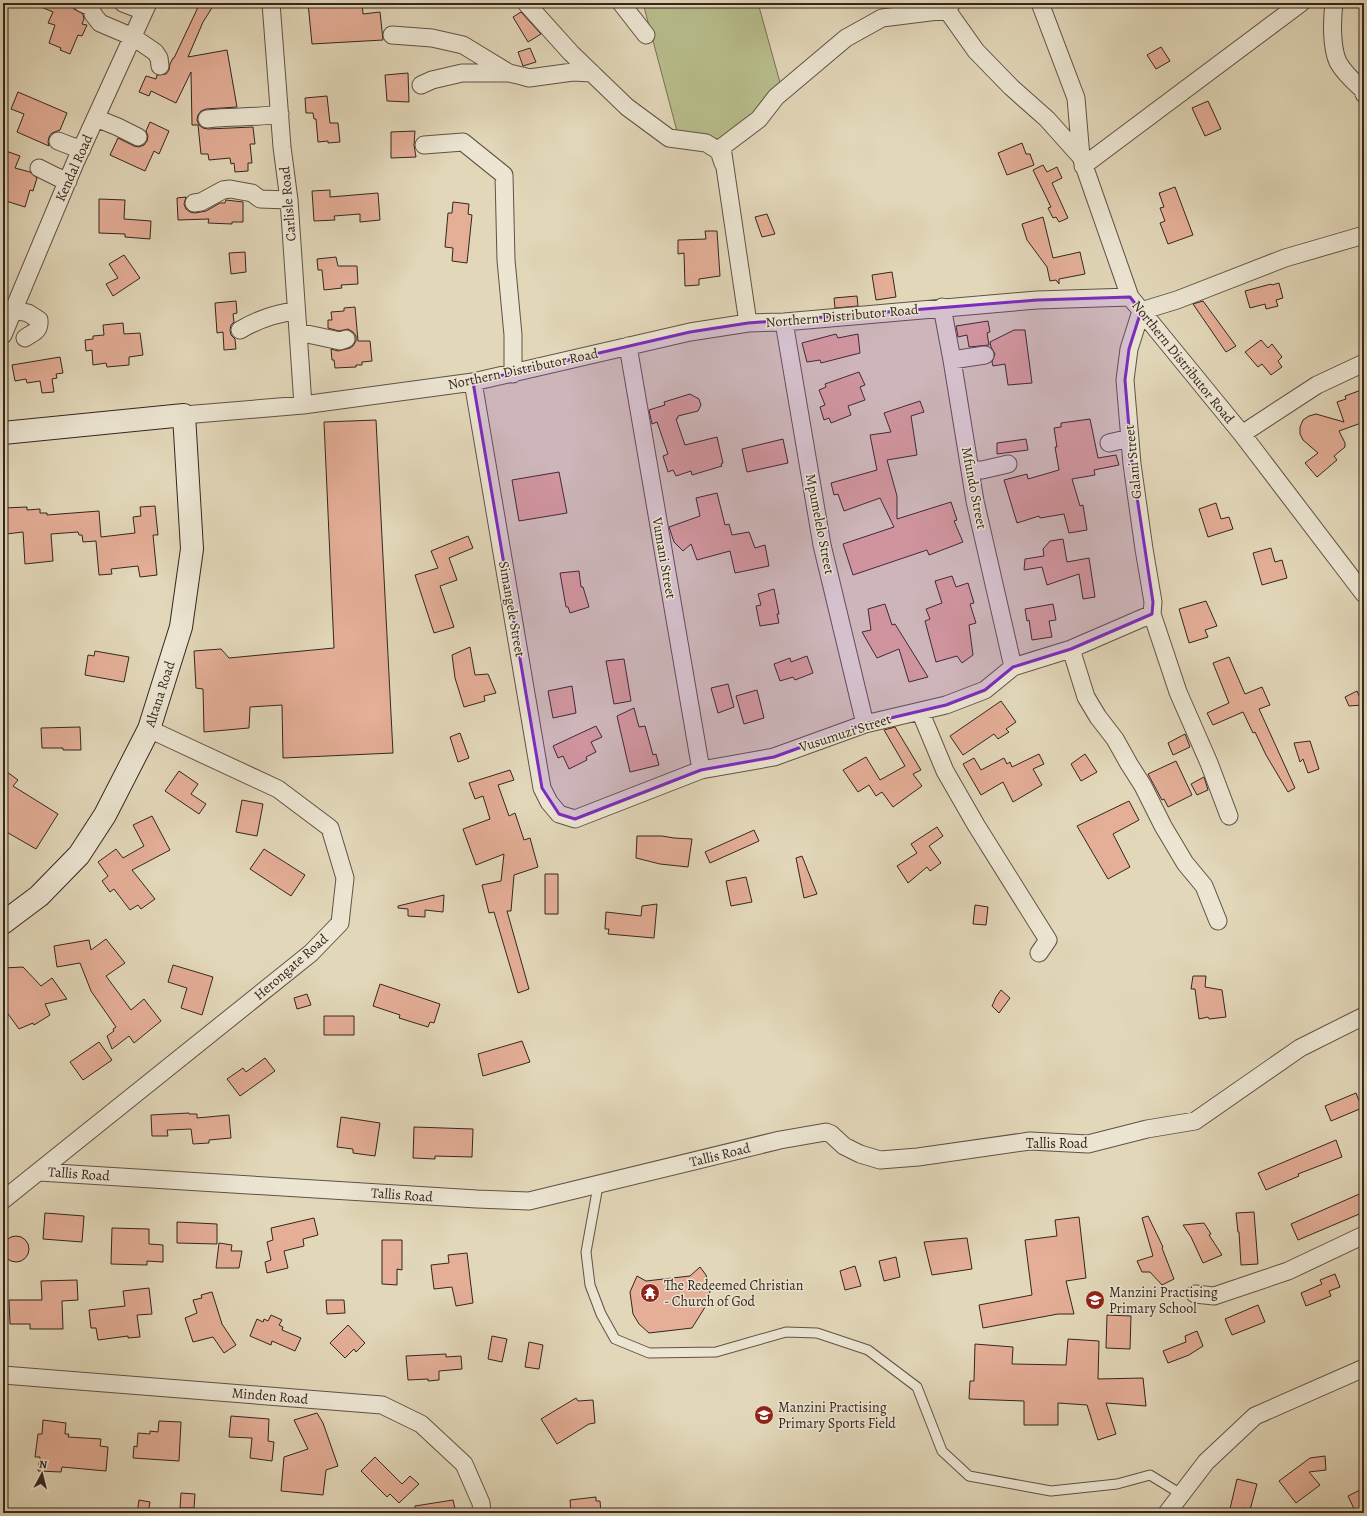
<svg xmlns="http://www.w3.org/2000/svg" width="1367" height="1516" font-family="Alegreya,serif">
  <rect width="100%" height="100%" fill="#e2d7b9"/>
  <filter id="stains"><feTurbulence type="fractalNoise" baseFrequency=".005" numOctaves="4"/><feColorMatrix values="0 0 0 0 .2 0 0 0 0 .09 0 0 0 0 .02 0 0 0 .5 -.17"/></filter>
  <radialGradient id="worn" r=".72"><stop offset=".6" stop-color="#630" stop-opacity="0"/><stop offset="1" stop-color="#630" stop-opacity=".3"/></radialGradient>
  <path fill="#b8bd8c" stroke="#767255" d="M643,3H758L781,86L726,140L678,135Z"/>
  <path fill="#e4ae97" stroke="#35261e" d="M32,3H70L72,4L74,9L83,14L84,19L82,24L87,25L82,36L78,35L70,54L60,50L61,48L49,43L55,25L48,23L53,12Z
    M200,3H215L203,22L188,57L227,50L237,107L206,109L201,111L198,115L197,120L199,125L203,128L208,129L253,127L255,144H250L252,163H248V171L235,172L234,163L231,164L230,158L209,160L208,154H201L198,125H192L191,72L176,103L151,91L149,96L139,92L146,76L156,79L157,75L166,74L169,70L170,64L173,58H174Z
    M308,3H362L363,14L380,12L383,40L312,44Z
    M521,12L541,34L528,42L513,17Z
    M1161,47L1170,61L1156,69L1147,55Z
    M530,48L536,62L523,66L518,52Z
    M408,73L409,102L387,101L385,75Z
    M18,92L67,113L60,130L52,133L49,137L48,142L49,146L17,132L24,114L11,109Z
    M327,96L330,123H338L340,142L328,143V141L318,142L316,119H314L313,113H306L305,98Z
    M1208,101L1221,129L1205,136L1192,108Z
    M150,122L169,131L159,154L154,151L145,171L110,155L118,138L134,146L139,147L144,145L147,141L148,136L146,131Z
    M415,131L414,145L416,157L391,158V132Z
    M1022,143L1026,154H1030L1034,165L1007,175L998,153Z
    M3,150L20,156L15,168L30,172L37,178L33,191L30,190L25,207L3,200Z
    M1043,165L1047,172L1057,167L1062,178L1052,183L1068,218L1059,222L1056,217L1053,218L1048,208L1051,207L1033,170Z
    M1175,187L1193,235L1168,244L1160,223L1165,221L1160,208L1164,207L1159,193Z
    M330,190V197L378,193L380,220L360,222V214L334,216L335,220L314,221L312,191Z
    M186,197L184,204L186,209L190,212L195,213L206,211L220,203H225L226,200L243,202V222H232V224L208,223L209,219L178,220L177,198Z
    M99,199L125,200L124,219L151,221L150,239L125,237V234L99,233Z
    M453,202L469,204L468,214L472,215L467,263L452,261L453,248L445,247L448,213H452Z
    M767,214L775,234L762,237L755,217Z
    M1043,217L1053,258L1080,252L1085,274L1059,279V284L1056,280L1050,281L1047,267L1027,240L1022,224Z
    M705,231H717L720,276L699,279V285L685,286L684,253L678,254V240L706,239Z
    M245,252L246,272L231,274L229,253Z
    M124,255L140,278L113,296L106,284L118,278L109,264Z
    M336,257L338,266H357L358,284L341,285L342,288L324,290L322,270H318L317,259Z
    M892,272L896,297L876,300L872,275Z
    M1279,283L1283,298L1276,300L1278,306L1266,309L1265,304L1250,308L1245,291L1271,284L1272,285Z
    M857,296L858,306L835,308L834,298Z
    M236,301L237,313L233,314L234,322L231,325L230,330L231,335L235,339L236,349L224,350L223,332L217,333L215,303Z
    M1203,301L1236,346L1226,352L1193,304Z
    M355,307L358,341H370L372,361L362,362V365H356V367L335,368L334,360H332L331,349L338,351L350,348L353,346L356,341V336L353,332L348,329L339,331L328,328V320H332L331,312L344,311V308Z
    M988,321L990,332L987,333L989,345L969,347L967,335L958,337L956,326Z
    M123,323L124,334L140,333L143,355L129,357V365L107,367L106,363L93,365L92,350L86,351L85,340L93,339V336L104,335L103,325Z
    M1014,330H1025L1032,383L1008,385L1005,364L993,366L992,362L995,354L991,347L990,342Z
    M836,334L838,338L858,334L860,353L821,363L820,360L807,362L802,343Z
    M1261,340L1268,348L1272,344L1282,357L1278,361L1282,367L1271,375L1262,364L1258,367L1245,352Z
    M60,357L63,373L56,374L57,378L52,379L54,392L42,393L40,381L27,383L26,379L15,381L12,365Z
    M859,372L865,385L860,387L865,400L848,406L851,415L831,423L829,418L824,420L820,407L825,405L819,390L826,387L825,384Z
    M1364,389V422L1339,431L1345,443V447L1334,456L1337,460L1317,477L1305,463L1318,453L1303,440L1300,434V427L1303,420L1309,416L1316,414L1344,422L1337,402L1346,399L1345,396Z
    M690,394L699,399L701,405L698,411L678,416V418L676,419L685,445L717,437L723,463L721,464L722,466L692,475L691,471L676,476L673,470L668,472L663,456L668,454L657,422L652,424L649,410L665,405L664,402Z
    M920,401L924,412L911,416L917,455L887,460L897,496V519L951,502L957,520L954,521L963,542L929,555L927,550L853,575L843,544L894,527L880,498L844,511L838,494L834,495L831,483L877,470L870,435L891,432L884,413Z
    M1090,419L1098,458L1116,455L1119,465L1094,470L1095,475L1072,479L1080,506L1083,505L1087,530L1069,533L1064,514L1040,518L1039,516L1017,523L1004,480L1027,474L1028,479L1059,470L1055,447H1057L1054,428L1061,427V423Z
    M376,420L393,753L283,758L282,705L250,707L249,728L204,732L203,689L196,688L194,651L221,649L229,658L334,648L324,422Z
    M783,439L788,463L747,472L742,449Z
    M1026,439L1028,450L997,454V443Z
    M559,472L567,513L519,521L512,480Z
    M717,493L725,525L729,524L732,535L749,532L755,548L765,545L769,566L735,573L730,551L697,560L691,544L683,551L674,542L669,527L700,516L696,498Z
    M1216,503L1221,519L1229,517L1233,529L1208,537L1199,509Z
    M155,506L158,535H153L157,575L140,577L138,566L111,569L112,574L99,575L96,541L83,542L82,535H79L78,532L51,534L53,561L25,564L23,532L6,534L4,508L27,507V510L40,509V513H47V515L99,511L101,537L135,533L133,517L141,516L140,507Z
    M468,536L473,548L449,558L457,580L440,586L454,627L434,633L415,575L438,568L431,551Z
    M1063,539L1067,562L1089,558L1095,597L1083,599L1079,574L1047,585L1042,567L1024,570L1025,559L1044,556L1043,549L1050,541Z
    M1271,548L1275,562L1282,560L1287,578L1262,585L1253,553Z
    M579,571L581,587H583L589,607L570,613L568,607H566L560,573Z
    M952,576L956,587L968,583L974,603L970,604L976,623L969,625L973,655L962,663L957,656L936,662L925,621L930,619L926,609L942,603L935,581Z
    M774,589L779,614H777L779,623L760,626L756,606L761,605L758,594Z
    M1206,601L1217,626L1205,630L1208,637L1189,643L1179,609Z
    M885,604L892,625L895,624L928,677L909,682L899,649L877,658L862,632L871,630L868,609Z
    M1053,604L1056,620L1049,621L1052,637L1032,640L1029,620L1027,621L1025,609Z
    M470,647L475,675L488,674L496,693L484,696L485,701L464,707L455,678L452,655Z
    M95,651L129,657L124,682L85,675L88,655L94,656Z
    M807,656L813,673L795,680L793,677L780,681L774,664L790,658L791,662Z
    M1229,657L1245,694L1262,687L1270,705L1259,709L1295,788L1288,792L1266,755L1255,732L1253,733L1243,712L1213,725L1207,713L1229,703L1213,663Z
    M624,659L631,701L614,704L606,661Z
    M728,684L734,707L718,713L711,688Z
    M572,686L576,713L553,718L548,691Z
    M757,690L764,718L744,724L736,696Z
    M1357,691L1363,705L1349,706L1345,697Z
    M1001,701L1016,722L1006,729L1009,732L998,739L994,734L963,755L950,736Z
    M634,708L639,727L645,726L653,755L656,754L659,765L630,772L617,716Z
    M596,726L602,737L591,742L596,752L586,757L587,760L569,769L563,756L558,758L553,746Z
    M80,727L81,750H63V748H42L41,728Z
    M895,727L921,770L913,774L922,786L893,807L882,792L876,796L869,785L858,792L843,770L866,757L880,780L905,766L884,730Z
    M460,733L469,758L458,762L450,737Z
    M1185,734L1190,747L1173,755L1168,743Z
    M1310,741L1319,769L1308,773L1303,759L1300,762L1294,743Z
    M1039,754L1044,764L1033,769L1042,785L1013,802L1003,782L981,795L963,764L974,758L981,770L1004,758L1007,764L1010,762L1012,767Z
    M1085,754L1097,772L1081,781L1071,764Z
    M1176,761L1192,795L1168,807L1164,799L1162,800L1148,774Z
    M3,769L18,780L13,786L58,814L36,849L3,830Z
    M510,770L514,780L498,785L509,816L515,813L524,840L530,838L538,867L514,875L511,911H507L529,989L518,993L494,912L489,913L482,885L501,881L504,854L476,865L463,829L490,819L483,796L475,799L469,783Z
    M179,771L198,784L191,794L206,804L199,814L165,791Z
    M1204,777L1208,790L1197,795L1191,784Z
    M242,800L263,804L257,836L236,832Z
    M1129,801L1139,820L1113,834L1130,867L1108,879L1077,826Z
    M152,816L170,850L132,870L155,899L141,909L138,905L130,910L114,889L110,892L102,881L108,876L98,862L116,849L123,858L144,846L133,825Z
    M937,827L943,836L929,846L941,863L930,871L927,867L908,883L897,866L917,853L911,844Z
    M754,830L759,841L710,863L705,852Z
    M637,836H662L674,838L692,839L688,867L660,864L636,858Z
    M264,849L305,875L291,896L250,869Z
    M802,856L817,894L804,898L796,858Z
    M545,874H558V914H545Z
    M746,877L752,902L731,906L726,881Z
    M444,895L443,912L425,910V917L408,916V909L398,908V906Z
    M657,904L654,938L608,934L609,929H605L606,912L641,916L642,906Z
    M975,905L988,907L986,925L973,924Z
    M106,939L125,963L106,976L131,1010L144,999L161,1021L134,1043L129,1036L112,1049L107,1036L114,1031L113,1029L116,1027L91,991L80,963L57,967L54,946L89,940L91,950Z
    M173,965L213,977L202,1015L181,1008L187,988L168,982Z
    M23,967L41,986L52,978L67,999L45,1004L50,1015L34,1025L33,1023L19,1029L3,1007V968Z
    M1193,976H1206L1205,987L1222,990L1226,1017L1209,1019L1208,1017L1199,1019L1195,989H1191Z
    M380,984L440,1004L434,1023L430,1022L428,1027L399,1018L400,1015L373,1006Z
    M1001,990L1010,998L999,1013L992,1006L996,997Z
    M307,994L311,1005L297,1009L294,998Z
    M324,1016H354V1035H324Z
    M522,1041L530,1062L483,1076L478,1054Z
    M99,1042L112,1060L83,1080L70,1062Z
    M265,1058L275,1071L240,1096L227,1079L243,1068L246,1072Z
    M1356,1093L1362,1108L1331,1121L1325,1106Z
    M189,1113V1114H197V1118L229,1115L231,1138L209,1140V1143L193,1144L191,1129L167,1130L168,1136H152L151,1115Z
    M341,1117L380,1123L375,1156L353,1153V1149L337,1147Z
    M414,1127L473,1129L472,1157L435,1156V1159L413,1158Z
    M1336,1140L1342,1157L1298,1174L1299,1176L1266,1190L1258,1173Z
    M1364,1192V1212L1298,1240L1291,1224Z
    M1254,1212L1258,1264L1241,1265L1239,1232H1238L1236,1213Z
    M45,1213L84,1216L82,1242L43,1239Z
    M1148,1216L1163,1247L1162,1248L1174,1279L1162,1285L1150,1272H1142L1137,1261L1153,1256L1142,1218Z
    M1079,1217L1086,1278L1066,1281L1074,1314H1058L983,1328L979,1305L1032,1295L1025,1240L1057,1236L1055,1220Z
    M314,1218L318,1235L303,1239L304,1246L284,1251L288,1268L267,1273L265,1262L271,1260L267,1242L273,1240L271,1228Z
    M177,1222L217,1224V1244L177,1243Z
    M1204,1223L1211,1234L1209,1235L1222,1255L1203,1263L1191,1237L1183,1225Z
    M112,1228L149,1229V1244L163,1245V1262L147,1261V1265L111,1264Z
    M3 1249a13 13 0 1 1 26 0a13 13 0 1 1-26 0Z
    M967,1238L972,1269L932,1275L924,1242Z
    M382,1240H402V1270L397,1269V1285L382,1284Z
    M219,1243L232,1245L231,1251H242L239,1268H216Z
    M467,1253L473,1303L456,1306L452,1287L434,1289L431,1265L449,1263L448,1255Z
    M896,1257L900,1277L884,1281L879,1261Z
    M855,1266L861,1286L845,1290L840,1271Z
    M700,1267L706,1275L710,1291L707,1304L692,1328L649,1333L639,1324L633,1314L630,1292L637,1276L646,1281L690,1276Z
    M1335,1274L1340,1287L1329,1291L1331,1296L1306,1306L1301,1293L1322,1284L1320,1280Z
    M77,1280L78,1300L62,1301L63,1329H30V1324H10L9,1300H42L41,1281Z
    M149,1288L152,1314L137,1315L140,1337L128,1338V1336L98,1340L96,1328H91L89,1310L125,1306L123,1291Z
    M212,1292L222,1324L236,1345L224,1353L213,1337L193,1342L185,1318L197,1313L193,1300L202,1298L201,1295Z
    M326,1300H344L345,1313L327,1314Z
    M1258,1305L1265,1322L1232,1335L1225,1319Z
    M271,1315L282,1320L279,1325L283,1327L282,1330L301,1338L295,1351L272,1341L271,1345L250,1336L257,1319L263,1322L264,1319L268,1321Z
    M1107,1315L1131,1316L1130,1349L1106,1348Z
    M348,1325L365,1343L356,1352L354,1349L345,1358L330,1343Z
    M1197,1331L1203,1346L1189,1355L1168,1363L1163,1351L1186,1342L1185,1336Z
    M492,1336L507,1339L502,1362L488,1359Z
    M1068,1339L1099,1341L1098,1379L1143,1378L1146,1406L1106,1403L1116,1434L1098,1440L1087,1405L1058,1403V1425H1024V1401L969,1399L970,1381H974L975,1344L1013,1347L1012,1364L1066,1365Z
    M529,1342L543,1345L539,1369L525,1367Z
    M446,1354V1357L461,1356L462,1369L439,1371V1380L428,1381V1379L408,1380L406,1356Z
    M576,1398L578,1401L593,1400L595,1423L589,1424L557,1444L541,1419Z
    M317,1413L323,1423L338,1466L326,1470L323,1495L281,1491L284,1457L308,1449L294,1420Z
    M231,1416L269,1419L268,1441L274,1442L272,1461L250,1458L252,1438L229,1437Z
    M43,1420L66,1423L65,1434H69L68,1437L101,1439L100,1446L108,1447L106,1471L62,1467L61,1472L38,1471L40,1457H35L38,1434H42Z
    M159,1421L181,1422L179,1461L133,1458L134,1446L137,1447L138,1433L150,1434V1431L158,1432Z
    M1325,1456L1326,1470L1309,1472L1320,1485L1296,1503L1279,1481L1310,1458Z
    M375,1457L402,1484L410,1476L419,1484L399,1503L390,1494L387,1497L361,1471Z
    M1237,1479L1257,1484L1250,1510L1243,1508L1242,1513H1229Z
    M1364,1488V1513H1356L1348,1496Z
    M181,1493L195,1494L194,1508H180Z
    M596,1497V1501H600L601,1513H571L570,1500Z
    M139,1500L150,1502L148,1513H137Z
    M453,1500L456,1513H415V1506Z"/>
  <g fill="none" stroke-linecap="round" stroke-linejoin="round">
    <g stroke="#605245" stroke-width="11">
      <path id="lane" d="M598,1186L586,1252L590,1285L601,1314L615,1339L649,1353L716,1352L786,1332L817,1333L868,1350L917,1387L942,1451L969,1476L1051,1491L1117,1484L1150,1475L1181,1494"/>
    </g>
    <g stroke="#605245" stroke-width="19">
      <path id="street" d="M82,3L91,7L93,14L100,23L133,37L155,52L159,58L160,66
        M123,3L144,11
        M271,3L282,147L289,200L303,405
        M526,3L571,53L627,107L669,138L706,143L719,151L723,163
        M621,3L646,35
        M942,3L976,51L1011,87L1047,119L1081,157L1130,297
        M1040,3L1076,98L1081,157
        M1334,3C1332,19 1331,47 1338,62C1344,73 1354,82 1363,90L1364,94
        M392,35L432,38L463,45L509,73L522,76L529,78L573,72L592,73
        M421,85L432,80L462,73H509
        M96,118L118,127L138,137
        M207,119C231,116 256,118 280,114
        M58,141L71,146L82,149
        M424,145L463,142L504,175L506,260L513,335V374
        M1083,166L1301,3
        M39,168L57,177L68,181
        M194,203L201,202L223,190L230,189L252,193L260,199L289,200
        M942,307L952,360L975,501L1013,667
        M13,310L28,313L39,320C40,332 33,332 25,338
        M784,322L822,545L865,724
        M748,323L722,147L759,119L776,97L846,38L882,18L946,10L952,3
        M240,330C257,320 277,313 296,311
        M298,332L340,341L346,339
        M3,335L75,163L148,3
        M628,346L701,770
        M952,360L985,355
        M473,382L542,788L549,802L559,814L575,819L701,770L774,757L865,724L946,705L985,690L1013,667L1071,649L1152,614
        M184,415L303,405L473,382L690,332L748,323L784,322L1037,300L1130,297L1242,434L1364,594
        M1242,434L1317,385L1364,363
        M1109,443L1130,438
        M970,470H982L1008,464
        M1071,649L1086,697L1098,717L1115,739L1129,764L1143,786L1163,826L1185,863L1204,886L1218,921
        M920,711L945,771L976,825L1048,940L1039,953
        M1229,816L1209,763L1178,692L1152,614L1153,602L1144,549L1132,464L1125,380L1129,349L1141,311L1177,300L1285,258L1364,235
        M39,1172L477,1199L529,1201L780,1140L826,1132L831,1134L844,1146L860,1154L880,1160L918,1157L1030,1141L1088,1144L1147,1129L1195,1121L1300,1048L1364,1016
        M3,1200L311,953L340,923L345,878L330,828L278,789L149,729
        M1195,1294L1214,1296L1288,1271L1364,1235
        M3,1375L382,1405L421,1424L464,1464L481,1503L482,1513
        M1167,1513L1206,1462L1255,1416L1364,1368"/>
    </g>
    <g stroke="#35261e" stroke-width="24">
      <path id="secondary" d="M3,433L184,415L192,549L181,627L149,729L105,815L79,855L39,896L3,923"/>
    </g>
    <use href="#lane" stroke="#ece5d2" stroke-width="9"/>
    <use href="#street" stroke="#ece5d2" stroke-width="17"/>
    <use href="#secondary" stroke="#ece5d2" stroke-width="22"/>
  </g>
  <path fill="#7b2cbf" fill-opacity="0.2" stroke="#7b2cbf" stroke-width="3" stroke-linejoin="round" d="M1130,297L1141,311L1129,349L1125,380L1132,464L1153,602L1152,614L1071,649L1013,667L985,690L946,705L865,724L774,757L701,770L575,819L559,814L542,788L473,382L690,332L748,323L1037,300Z"/>
  <defs>
    <g id="temple-disc" transform="scale(1)"><circle r="9.5" fill="#8f2418" stroke="#ece5d2"/><path d="M0-6L5-2H3V0L6.5 2.5H4V6H1.5V3h-3V6H-4V2.5H-6.5L-3 0V-2H-5Z" fill="#fff"/></g>
    <g id="school-disc" transform="scale(1)"><circle r="9.5" fill="#8f2418" stroke="#ece5d2"/><path d="M0-5L7-2L0 1L-7-2ZM-4 1L0 2.5L4 1V4Q0 6-4 4Z" fill="#fff"/></g>
  </defs>
  <g fill-rule="evenodd">
    <use href="#temple-disc" x="650" y="1293"/>
    <use href="#school-disc" x="1095" y="1300"/>
    <use href="#school-disc" x="764" y="1415"/>
  </g>
  <g text-anchor="middle" dominant-baseline="central" stroke-width="3" stroke-linejoin="round" paint-order="stroke">
    <g font-size="14" fill="#35261e" stroke="#ece5d2">
      <text transform="translate(74 168) rotate(-66)">Kendal Road</text>
      <text transform="translate(288 204) rotate(-95)">Carlisle Road</text>
      <text transform="translate(842 316) rotate(-5)">Northern Distributor Road</text>
      <text transform="translate(1183 362) rotate(51)">Northern Distributor Road</text>
      <text transform="translate(523 369) rotate(-12)">Northern Distributor Road</text>
      <text transform="translate(1133 462) rotate(-96)">Galani Street</text>
      <text transform="translate(974 488) rotate(79)">Mfundo Street</text>
      <text transform="translate(820 524) rotate(79)">Mpumelelo Street</text>
      <text transform="translate(664 558) rotate(80)">Vumani Street</text>
      <text transform="translate(512 609) rotate(80)">Simangele Street</text>
      <text transform="translate(160 694) rotate(-72)">Altana Road</text>
      <text transform="translate(845 733) rotate(-18)">Vusumuzi Street</text>
      <text transform="translate(291 967) rotate(-41)">Herongate Road</text>
      <text x="1057" y="1143">Tallis Road</text>
      <text transform="translate(720 1155) rotate(-14)">Tallis Road</text>
      <text transform="translate(79 1174) rotate(4)">Tallis Road</text>
      <text transform="translate(402 1195) rotate(4)">Tallis Road</text>
      <text transform="translate(270 1396) rotate(5)">Minden Road</text>
    </g>
    <g font-size="14" fill="#35261e" stroke="#ece5d2" text-anchor="start">
      <text x="664" y="1285">The Redeemed Christian<tspan x="664" dy="16">- Church of God</tspan></text>
      <text x="1109" y="1292">Manzini Practising<tspan x="1109" dy="16">Primary School</tspan></text>
      <text x="778" y="1407">Manzini Practising<tspan x="778" dy="16">Primary Sports Field</tspan></text>
    </g>
  </g>
  <rect width="1367" height="1516" fill="none" stroke="#e2d7b9" stroke-width="16"/>
  <rect x="4" y="4" width="1359" height="1508" fill="none" stroke="#35261e" stroke-width="2"/>
  <rect x="8" y="8" width="1351" height="1500" fill="none" stroke="#35261e"/>
  <g transform="translate(42 1474) rotate(7)" stroke="#ece5d2" stroke-width="3" paint-order="stroke">
  <path d="M0-3L7 15L0 10L-7 15Z" fill="#35261e"/>
  <text y="-6" font-size="11" font-weight="bold" text-anchor="middle" fill="#35261e">N</text>
  </g>
  <rect width="100%" height="100%" filter="url(#stains)"/>
  <rect width="100%" height="100%" fill="url(#worn)"/>
</svg>
